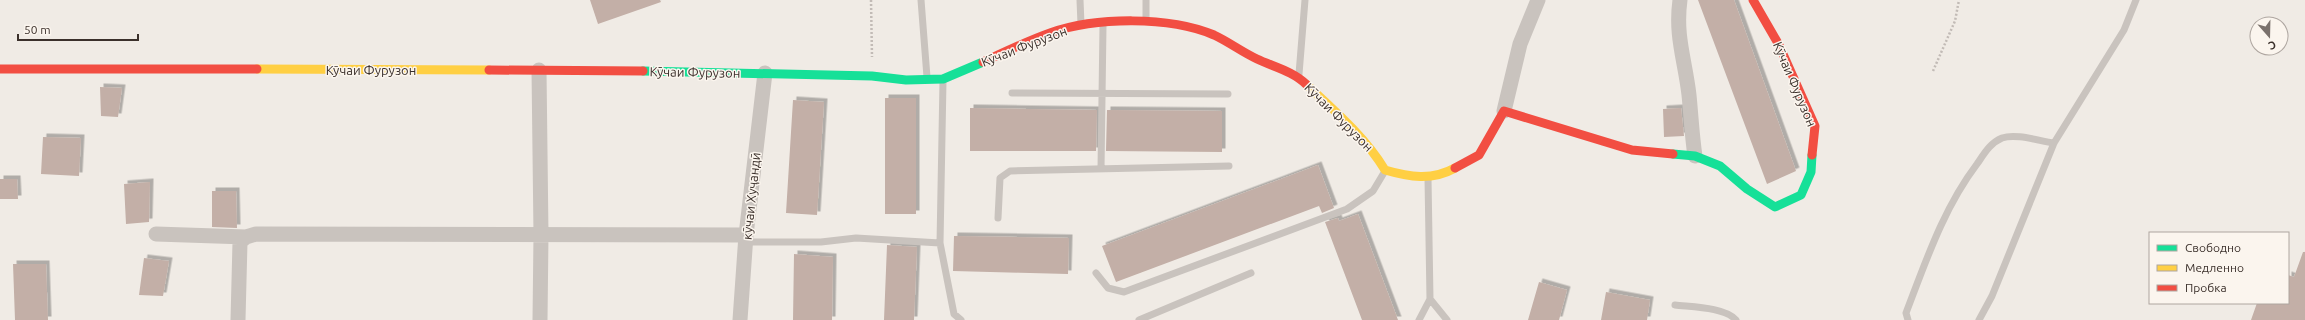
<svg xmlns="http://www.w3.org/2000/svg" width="2305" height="320" font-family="Ubuntu,sans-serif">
  <defs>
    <filter id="shadow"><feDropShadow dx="3.5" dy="-3.5" stdDeviation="0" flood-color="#0004"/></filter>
  </defs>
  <rect width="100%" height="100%" fill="#f0ebe5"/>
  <path fill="#c3afa7" filter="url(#shadow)" d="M590,0H660L661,2L598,24Z
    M1698,0H1734L1796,171L1767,184Z
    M100,87L122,88L118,117L101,116Z
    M885,98H916V214H885Z
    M793,100L824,102L817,215L786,213Z
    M970,108L1097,110L1096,151H970Z
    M1681,108L1684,136L1664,137L1663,109Z
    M1107,110L1222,111V152L1106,151Z
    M43,137L81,138L79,176L41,174Z
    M1318,165L1334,208L1322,213L1319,206L1116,282L1102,246Z
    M0,179H17L18,199H0Z
    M150,182L149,222L126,224L124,184Z
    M212,191H236L237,228L212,227Z
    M1358,214L1398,320H1362L1325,222L1338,218L1339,221Z
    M954,236L1069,238L1068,274L953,271Z
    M887,245L917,247L914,320H884Z
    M2303,252H2305V320H2251L2257,303H2288V275L2294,277Z
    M794,254L833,257L832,320H793Z
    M144,258L169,261L163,296L139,295Z
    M13,264H46L48,320H15Z
    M1539,282L1567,290L1559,320H1528Z
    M1606,292L1650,300L1647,320H1601Z"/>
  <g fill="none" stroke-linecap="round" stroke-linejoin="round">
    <path stroke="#c2bbb6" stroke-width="2.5" stroke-dasharray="2 2" stroke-linecap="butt" d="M871,0L872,57
      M1933,71L1955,21L1959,0"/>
    <path stroke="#c9c3be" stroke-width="7" d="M921,0L927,77
      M1080,0L1081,24
      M1146,0V19
      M1299,74L1305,0
      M943,81L940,243L954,314L961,320
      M1012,93L1228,94
      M1101,169L1103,26
      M998,218L1000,178L1010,171L1229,166
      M746,242H821L856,238L940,243
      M1096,273L1108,288L1124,292L1347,209L1373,191L1385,171
      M1430,299L1447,320
      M1675,305C1690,307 1725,307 1736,320
      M1139,320L1251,273
      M1419,320L1430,299L1428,178
      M1908,320L1906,313C1926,261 1943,209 1977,164C1984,154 1990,143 2002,138C2016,133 2039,141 2054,143
      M1979,320L1992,296L2054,143L2124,30L2136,0"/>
    <path stroke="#c9c3be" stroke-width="15" d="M1680,0C1675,36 1685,60 1689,95C1691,115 1692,136 1695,156
      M539,70L541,235L540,320
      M1504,111L1520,44L1538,0
      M156,234L246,237
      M238,320L240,242L246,237L256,234L746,235
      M740,320L746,235L765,73"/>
    <path stroke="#16e098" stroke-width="9" d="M643,71L872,76L906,80L943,79L983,62
      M1673,154L1695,156L1720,166L1747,189L1775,207L1801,195L1811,172L1812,155"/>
    <path stroke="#ffcf43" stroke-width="9" d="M257,69L489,70
      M1307,85C1335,111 1365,137 1385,170C1409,177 1432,181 1455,168"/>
    <path stroke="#f24e42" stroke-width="9" d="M1753,0L1779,45L1815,126L1812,155
      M983,62C1005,52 1027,41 1050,33C1096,17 1169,16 1214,35C1229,42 1242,52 1257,59C1274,67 1293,71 1307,85
      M0,69H257
      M489,70L643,71
      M1455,168L1479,155L1504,111L1632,150L1673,154"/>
  </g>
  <g text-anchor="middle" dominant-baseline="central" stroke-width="3" stroke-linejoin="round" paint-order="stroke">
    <g font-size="13" fill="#3b302b" stroke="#fbf5ee">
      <text transform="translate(1024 46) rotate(-21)">Кӯчаи Фурузон</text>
      <text x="371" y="70">Кӯчаи Фурузон</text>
      <text transform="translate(695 72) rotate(1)">Кӯчаи Фурузон</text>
      <text transform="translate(1795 84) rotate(67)">Кӯчаи Фурузон</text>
      <text transform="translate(1339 117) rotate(45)">Кӯчаи Фурузон</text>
      <text transform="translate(751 196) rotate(-84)">кӯчаи Хуҷандӣ</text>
    </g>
  </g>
  <rect x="2149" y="232" width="140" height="72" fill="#fbf5ee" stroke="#aea6a0"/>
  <rect x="2157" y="245" width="20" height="6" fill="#16e098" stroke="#aea6a0"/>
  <text x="2185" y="252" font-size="12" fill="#3b302b">Свободно</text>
  <rect x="2157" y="265" width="20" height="6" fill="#ffcf43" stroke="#aea6a0"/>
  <text x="2185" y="272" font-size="12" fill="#3b302b">Медленно</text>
  <rect x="2157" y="285" width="20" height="6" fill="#f24e42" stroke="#aea6a0"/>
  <text x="2185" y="292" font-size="12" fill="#3b302b">Пробка</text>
  <g transform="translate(2269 36) rotate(160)"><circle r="19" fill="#fbf5ee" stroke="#aea6a0"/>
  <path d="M0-3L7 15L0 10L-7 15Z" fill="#7a716c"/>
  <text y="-6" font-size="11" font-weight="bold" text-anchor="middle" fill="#3b302b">С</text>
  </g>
  <path d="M18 34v6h120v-6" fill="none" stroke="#3b302b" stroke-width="2"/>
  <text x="24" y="34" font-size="12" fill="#3b302b" stroke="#fbf5ee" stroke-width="3" paint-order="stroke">50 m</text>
</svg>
